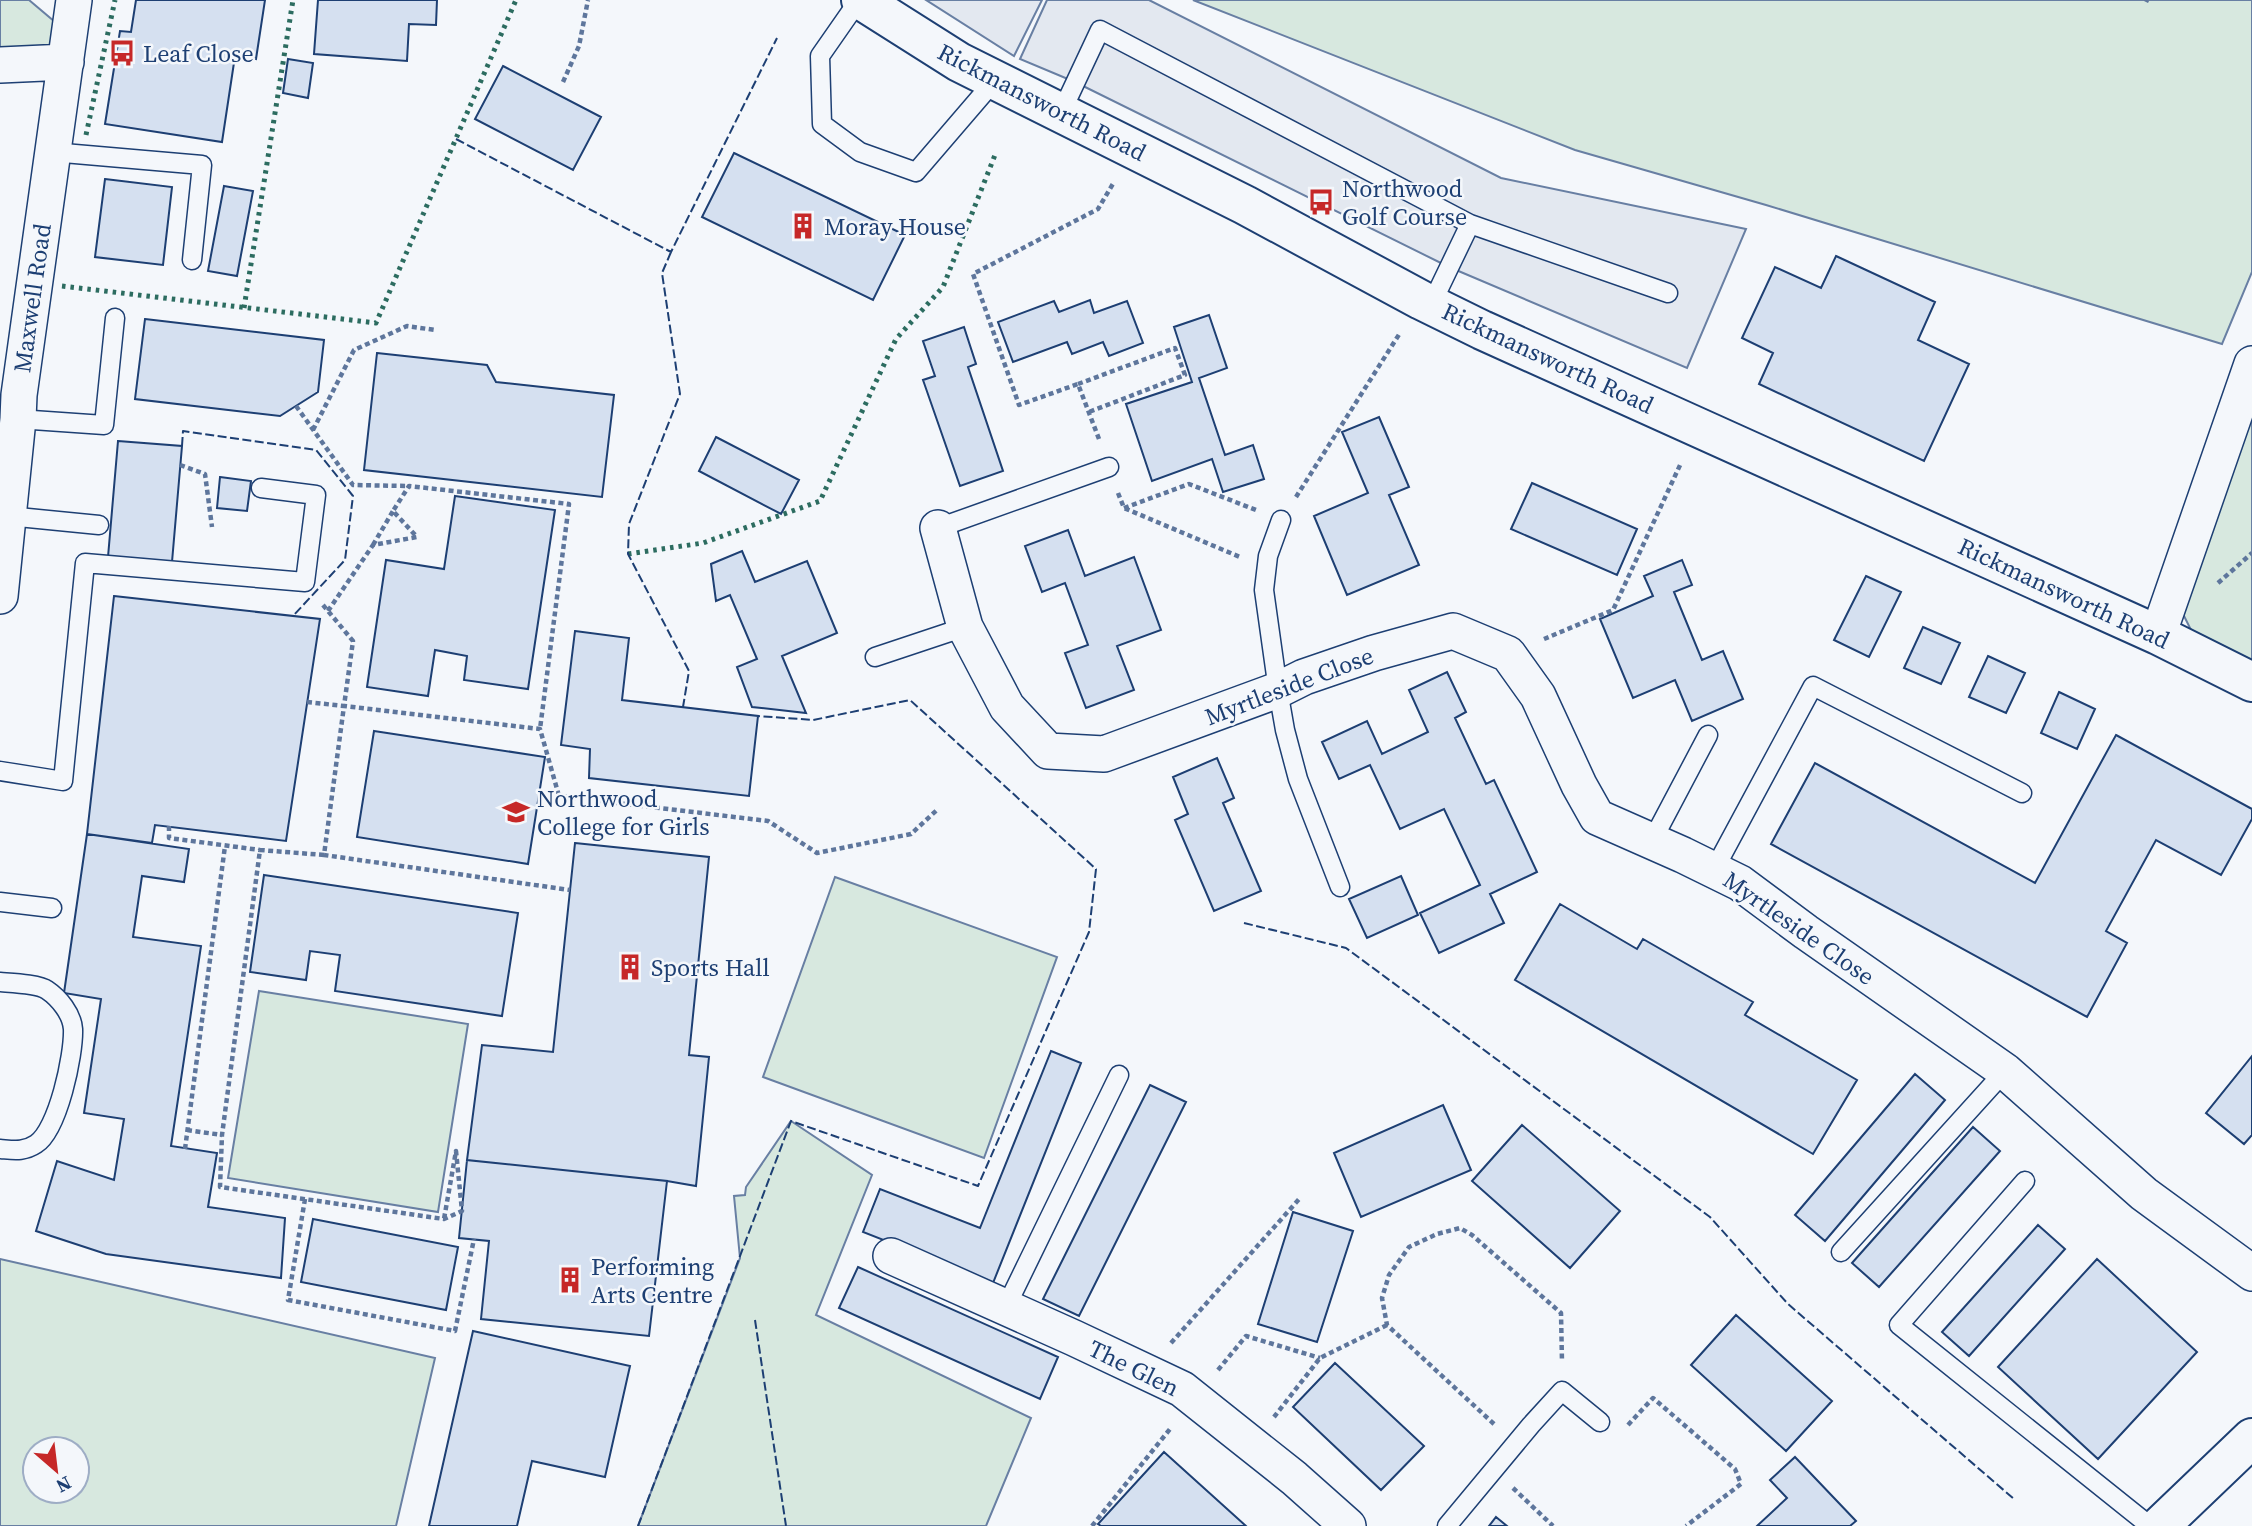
<svg xmlns="http://www.w3.org/2000/svg" width="2252" height="1526" font-family="'Source Serif 4',serif">
  <rect width="100%" height="100%" fill="#f4f7fb"/>
  <path fill="#d7e8df" stroke="#687fa3" stroke-width="2" fill-rule="evenodd" d="M0,0H29L68,33L66,62L0,65Z
    M1193,0H2252V272L2222,344L1766,205L1575,150Z
    M2252,395V668L2199,646L2178,604Z
    M835,877L1057,957L984,1158L763,1077Z
    M259,991L468,1024L438,1212L228,1178Z
    M791,1121L872,1175L816,1315L1031,1418L986,1526H638L740,1258L734,1196L745,1195L746,1187Z
    M0,1259L435,1358L396,1526H0ZM35,1449H77V1491H35Z"/>
  <path fill="#e3e8f0" stroke="#687fa3" stroke-width="2" d="M926,0H1042L1014,56Z
    M1047,0H1149L1501,178L1746,229L1687,368L1449,267L1075,82L1020,59Z"/>
  <path fill="#d5e0f0" stroke="#1d3f73" stroke-width="2" d="M136,0H265L256,59L235,56L222,142L105,124L120,31L131,32Z
    M318,0H437L436,25L409,24L407,61L314,54Z
    M288,59L313,63L308,98L283,93Z
    M503,66L601,117L573,170L475,119Z
    M734,153L905,235L873,300L702,217Z
    M105,179L172,187L163,265L95,257Z
    M224,186L253,191L237,276L208,271Z
    M1836,256L1935,302L1918,340L1969,364L1924,461L1759,384L1773,353L1742,338L1775,267L1821,288Z
    M1090,300L1094,313L1127,301L1143,343L1109,356L1103,342L1072,354L1067,342L1013,362L998,322L1054,301L1059,312Z
    M1209,315L1227,368L1199,378L1225,455L1253,445L1264,479L1223,492L1212,459L1152,481L1126,404L1192,382L1174,327Z
    M145,319L324,340L318,392L280,416L135,399Z
    M964,327L976,364L968,367L1003,471L960,486L923,380L935,376L923,341Z
    M377,353L487,365L496,382L614,395L602,497L364,470Z
    M1379,417L1409,487L1389,495L1419,565L1347,595L1314,516L1368,493L1342,432Z
    M716,437L799,480L781,514L699,471Z
    M118,441L182,446L172,562L108,557Z
    M220,477L251,481L247,511L217,508Z
    M1532,483L1637,529L1617,575L1511,529Z
    M455,496L555,510L528,689L464,680L467,656L435,650L428,696L367,687L386,560L444,569Z
    M1068,530L1085,576L1134,557L1161,630L1117,646L1134,690L1086,708L1065,653L1088,645L1065,583L1042,592L1025,546Z
    M742,551L755,582L807,561L837,633L782,656L806,713L752,707L737,667L757,659L730,595L716,601L711,564Z
    M1682,560L1692,585L1674,592L1702,660L1723,651L1743,699L1692,721L1675,680L1633,698L1600,619L1653,596L1644,576Z
    M1866,576L1901,592L1869,657L1834,640Z
    M114,596L320,619L286,841L155,825L152,843L87,834Z
    M1923,627L1960,643L1941,684L1904,668Z
    M575,631L629,638L622,700L758,716L749,796L589,778L590,749L561,745Z
    M1988,656L2025,673L2006,713L1969,697Z
    M1447,672L1466,712L1455,718L1486,784L1494,780L1537,872L1490,894L1504,923L1439,953L1420,913L1480,885L1444,809L1400,829L1370,765L1339,779L1322,742L1367,721L1382,754L1428,732L1409,690Z
    M2059,692L2095,709L2077,749L2041,733Z
    M374,731L545,757L528,864L357,837Z
    M2116,735L2252,809V819L2221,875L2156,840L2106,931L2127,943L2087,1017L1771,844L1815,763L2035,883Z
    M1217,758L1234,798L1223,803L1261,891L1214,911L1175,820L1188,814L1173,777Z
    M87,834L189,849L184,882L142,876L133,937L201,946L171,1146L217,1153L208,1207L285,1218L281,1278L106,1254L36,1231L57,1161L114,1180L124,1119L84,1113L101,999L64,993Z
    M575,843L709,857L689,1055L709,1057L696,1186L667,1181L467,1160L482,1045L553,1052Z
    M264,875L518,913L502,1016L335,991L340,955L310,951L306,980L250,972Z
    M1401,876L1418,915L1367,938L1349,899Z
    M1560,904L1637,949L1643,939L1753,1002L1745,1015L1857,1080L1813,1154L1515,980Z
    M1051,1051L1081,1063L993,1283L863,1232L880,1189L980,1228Z
    M2252,1056V1135L2244,1144L2206,1113Z
    M1915,1074L1945,1100L1825,1241L1795,1215Z
    M1150,1085L1186,1102L1079,1316L1043,1299Z
    M1443,1105L1471,1170L1361,1217L1334,1153Z
    M1522,1125L1620,1211L1570,1268L1472,1181Z
    M1973,1127L2000,1151L1879,1287L1852,1263Z
    M467,1160L667,1181L649,1336L481,1319L489,1241L459,1238Z
    M1293,1212L1353,1231L1317,1342L1258,1324Z
    M313,1219L458,1247L446,1310L301,1282Z
    M2038,1225L2065,1249L1969,1356L1942,1332Z
    M2097,1259L2197,1352L2098,1459L1998,1367Z
    M858,1267L1058,1357L1040,1399L839,1308Z
    M1736,1315L1832,1401L1786,1451L1691,1365Z
    M473,1331L630,1366L605,1477L532,1461L517,1526H429Z
    M1335,1363L1424,1446L1381,1490L1293,1407Z
    M1164,1452L1246,1526H1101L1098,1524Z
    M1795,1457L1856,1521L1850,1526H1757L1787,1498L1770,1480Z
    M1496,1517L1507,1526H1489Z"/>
  <g fill="none" stroke-linecap="round" stroke-linejoin="round">
    <g stroke="#1d3f73" stroke-width="21">
      <path id="service" d="M859,0L820,56L822,124L860,152L916,172L995,80
        M1061,113L1100,30L1470,224L1432,303
        M52,152L202,165L192,260
        M1470,224L1668,293
        M18,419L104,425L115,318
        M8,516L99,525
        M1281,520L1268,556L1264,590L1278,690L1285,730L1298,779L1340,887
        M938,528L1109,467
        M875,657L965,627
        M0,771L63,781L85,563L305,582L316,495L261,488
        M1652,841L1708,735
        M1714,870L1813,686L2022,793
        M0,902L52,908
        M0,982C12,983 39,984 47,990C59,998 72,1014 73,1029C74,1055 58,1130 36,1144C24,1152 14,1150 0,1149
        M2025,1181L1899,1325L2150,1526
        M1841,1252L2005,1071
        M1005,1309L1119,1075
        M1447,1526L1531,1425L1562,1391L1600,1422"/>
    </g>
    <g stroke="#1d3f73" stroke-width="38">
      <path id="minor" d="M0,65L66,62
        M938,528L965,627L1007,707L1048,751L1104,754L1278,690L1304,677L1374,653L1453,631L1508,654L1538,696L1579,785L1597,817L1683,855L1740,883L1806,932L2005,1071L2144,1194L2252,1273
        M0,596L18,419L19,395L74,0
        M2158,635L2252,364
        M891,1256L1074,1338L1182,1389L1294,1478L1348,1526"/>
    </g>
    <g stroke="#1d3f73" stroke-width="42">
      <path id="secondary" d="M2160,1526L2252,1438"/>
    </g>
    <g stroke="#1d3f73" stroke-width="42">
      <path id="primary" d="M861,0L959,62L1245,205L1421,300L1482,330L2158,635L2252,682"/>
    </g>
    <path stroke="#5e769c" stroke-width="4.5" stroke-dasharray="5 3.5" stroke-linecap="butt" d="M2146,2L2147,0
      M563,82L579,46L588,0
      M1078,384L1175,348L1185,375L1089,412
      M296,406L353,485L409,486
      M313,430L354,350L407,326L435,330
      M1099,439L1078,384L1019,405L973,274L1098,209L1114,182
      M180,465L205,474L212,527
      M1118,493L1124,508L1240,557
      M1296,497L1400,333
      M1124,508L1189,484L1256,510
      M373,545L393,511
      M2218,583L2252,553
      M323,605L353,641L344,706L540,729L559,796L768,821L817,853L911,834L938,809
      M328,611L373,545L417,537L393,511L409,486L569,504L540,729
      M1544,639L1613,610L1681,463
      M307,702L344,706L324,855L570,890
      M169,826V838L260,850
      M324,855L260,850L222,1135L220,1187L444,1219L462,1211L456,1151L444,1219
      M187,1130L222,1135
      M185,1149L225,846
      M305,1199L288,1300L455,1331L474,1239
      M1171,1343L1301,1197
      M1218,1370L1246,1336L1320,1358
      M1274,1417L1320,1358L1387,1325
      M1494,1424L1387,1325L1382,1298L1389,1275L1409,1247L1437,1234L1460,1228L1472,1235L1561,1313L1562,1362
      M1628,1425L1653,1398L1735,1469L1741,1484L1686,1526
      M1513,1488L1553,1526
      M1092,1526L1170,1429"/>
    <use href="#service" stroke="#f4f7fb" stroke-width="18"/>
    <use href="#minor" stroke="#f4f7fb" stroke-width="35"/>
    <use href="#secondary" stroke="#f4f7fb" stroke-width="38"/>
    <use href="#primary" stroke="#f4f7fb" stroke-width="38"/>
    <path stroke="#2c6c60" stroke-width="5" stroke-dasharray="3.5 5" stroke-linecap="butt" d="M86,135L115,0
      M62,286L376,323L516,0
      M244,308L293,0
      M628,554L703,543L820,501L896,339L943,287L995,155"/>
    <path stroke="#1d3f73" stroke-width="2" stroke-dasharray="9 3.5" stroke-linecap="butt" d="M456,139L671,252L777,38
      M671,252L662,273L680,394L629,524L628,554L689,671L683,707
      M182,446L183,431L316,450L353,496L345,560L293,616
      M1244,923L1346,948L1710,1217L1788,1304L2014,1499
      M755,1320L786,1526
      M638,1526L791,1121L978,1186L1089,932L1096,869L910,700L813,720L758,716"/>
  </g>
  <defs>
    <g id="bus-bare" transform="scale(2.1)"><path d="M-5-6H5V4H4V6H2V4H-2V6H-4V4H-5ZM-3.5-4V0h7V-4ZM-3.5 1.2v1.5H-2V1.2ZM2 1.2v1.5H3.5V1.2Z" fill="#c62828" stroke="#f4f7fb" stroke-width="2.5" paint-order="stroke"/></g>
    <g id="building-bare" transform="scale(2.1)"><path d="M-4-6H4V6H1V3H-1V6H-4ZM-2.5-4.3h1.7v1.8h-1.7ZM.8-4.3h1.7v1.8H.8ZM-2.5-1h1.7V.8h-1.7ZM.8-1h1.7V.8H.8Z" fill="#c62828" stroke="#f4f7fb" stroke-width="2.5" paint-order="stroke"/></g>
    <g id="school-bare" transform="scale(2.1)"><path d="M0-5L7-2L0 1L-7-2ZM-4 1L0 2.5L4 1V4Q0 6-4 4Z" fill="#c62828" stroke="#f4f7fb" stroke-width="2.5" paint-order="stroke"/></g>
  </defs>
  <g fill-rule="evenodd">
    <use href="#bus-bare" x="122" y="53"/>
    <use href="#bus-bare" x="1321" y="202"/>
    <use href="#building-bare" x="803" y="226"/>
    <use href="#school-bare" x="516" y="812"/>
    <use href="#building-bare" x="630" y="967"/>
    <use href="#building-bare" x="570" y="1280"/>
  </g>
  <g text-anchor="middle" dominant-baseline="central" stroke-width="5" stroke-linejoin="round" paint-order="stroke">
    <g font-size="24" fill="#1d3f73" stroke="#f4f7fb" text-anchor="start">
      <text x="143" y="53">Leaf Close</text>
      <text x="1342" y="188">Northwood<tspan x="1342" dy="28">Golf Course</tspan></text>
      <text x="824" y="226">Moray House</text>
      <text x="537" y="798">Northwood<tspan x="537" dy="28">College for Girls</tspan></text>
      <text x="651" y="967">Sports Hall</text>
      <text x="591" y="1266">Performing<tspan x="591" dy="28">Arts Centre</tspan></text>
    </g>
    <g font-size="24" fill="#1d3f73" stroke="#f4f7fb">
      <text transform="translate(1042 102) rotate(27)">Rickmansworth Road</text>
      <text transform="translate(32 298) rotate(-82)">Maxwell Road</text>
      <text transform="translate(1548 358) rotate(25)">Rickmansworth Road</text>
      <text transform="translate(2064 593) rotate(25)">Rickmansworth Road</text>
      <text transform="translate(1289 686) rotate(-21)">Myrtleside Close</text>
      <text transform="translate(1799 928) rotate(35)">Myrtleside Close</text>
      <text transform="translate(1134 1368) rotate(26)">The Glen</text>
    </g>
  </g>
  <g transform="translate(56 1470) rotate(152)"><circle r="33" fill="#f4f7fb" stroke="#9eadc5" stroke-width="2"/>
  <path d="M0-5L12 26L0 18L-12 26Z" fill="#c62828"/>
  <text y="-10" font-size="19" font-weight="bold" text-anchor="middle" fill="#1d3f73">N</text>
  </g>
</svg>
